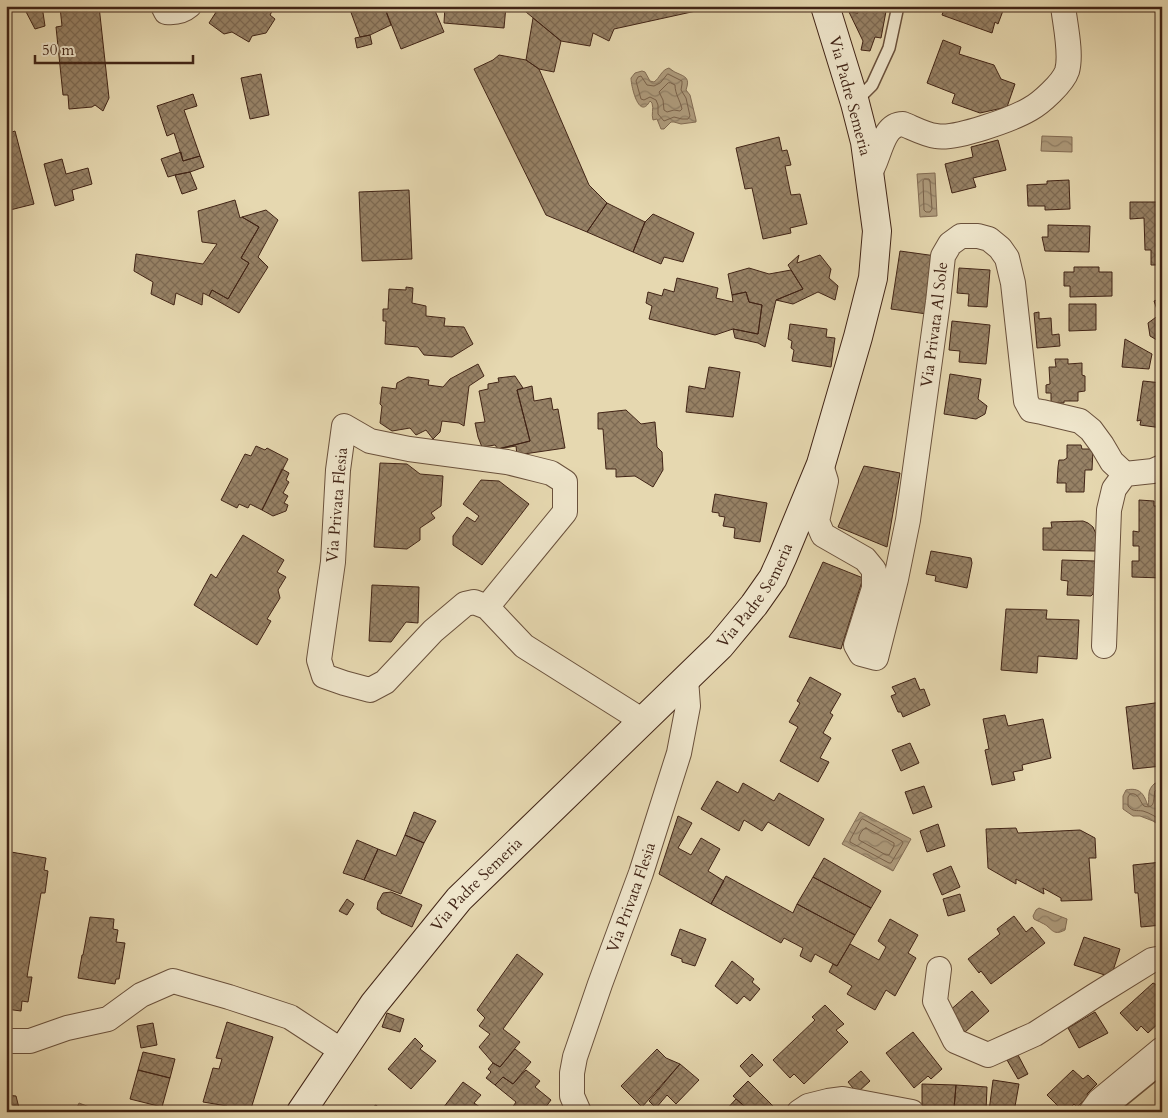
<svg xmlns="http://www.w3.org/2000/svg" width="1168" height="1118" font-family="Cardo,serif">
  <defs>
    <pattern id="water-waves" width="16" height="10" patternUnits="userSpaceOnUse" patternTransform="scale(1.25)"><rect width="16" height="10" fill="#ae9b7c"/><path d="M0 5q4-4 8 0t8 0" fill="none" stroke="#8f7e65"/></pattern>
    <pattern id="building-cross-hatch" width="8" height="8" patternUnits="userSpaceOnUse" patternTransform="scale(1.25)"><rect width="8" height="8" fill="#978266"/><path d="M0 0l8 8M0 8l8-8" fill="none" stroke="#7d6a53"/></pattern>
  </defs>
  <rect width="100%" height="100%" fill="#e6d8b0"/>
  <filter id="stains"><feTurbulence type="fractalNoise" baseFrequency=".004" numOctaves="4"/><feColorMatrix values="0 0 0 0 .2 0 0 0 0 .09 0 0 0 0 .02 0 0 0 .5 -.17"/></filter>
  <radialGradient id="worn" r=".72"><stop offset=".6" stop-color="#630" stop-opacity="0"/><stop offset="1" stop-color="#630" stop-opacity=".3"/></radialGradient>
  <path fill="url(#water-waves)" stroke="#826b53" d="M669,68C672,70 674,72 677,73C686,77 690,78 686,90L690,95L696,120V122L681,124L674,122H671L664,129H661L657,119L653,120C651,114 654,109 652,103L650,101C639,121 631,86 631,78L635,73L642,71L645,72L650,81L654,82C660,78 661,70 669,68Z
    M1042,136L1072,137V152L1041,151Z
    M935,173L937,216L920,217L917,174Z
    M1155,783L1162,784V827L1153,821L1140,816H1133L1123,809V796L1126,790C1140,787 1144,794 1148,806C1150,796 1146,791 1155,783Z
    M860,812L911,839L893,871L842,844Z
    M1039,908L1067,919L1065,930C1052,937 1052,927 1042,923C1039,921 1037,921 1034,919L1033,916L1036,910Z
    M79,1103L92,1108L91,1112H75Z"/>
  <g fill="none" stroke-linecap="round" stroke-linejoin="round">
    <path stroke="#786049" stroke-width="1" d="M668,74L682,81V84L681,90L686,98L690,116L688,119H682L674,117L664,121L658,114V105L656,100L650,97L644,100L641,99L636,81L638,77L641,76L647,85L654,86L660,83Z
      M671,83L675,85C675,94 680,100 682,109L680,111L674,110L667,112L664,110L663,100L659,92L668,83Z
      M925,179H929L930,181L932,209L930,212H926L924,210L923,181Z
      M1162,789H1157L1155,791C1153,798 1156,810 1144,806C1139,801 1139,792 1130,794L1128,797V806C1133,812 1136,810 1143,811C1150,813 1156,817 1162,821
      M863,819L902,841L903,843L891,863H889L850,842V840L861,820Z
      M866,828L894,843V846L889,855H886L859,840C858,836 862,829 866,828Z"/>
  </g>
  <path fill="url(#building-cross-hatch)" stroke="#412416" d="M23,6H42L45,26L35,29Z
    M69,6H99L109,98L103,111L95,105L92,107L69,109L68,95H63L56,27L62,26L60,7Z
    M220,6H275L270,15L275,19L266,33L252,36L249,42L232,32L224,34L209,23Z
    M351,6H384L391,25L370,35L360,37L349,7Z
    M384,6H433L444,32L401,49Z
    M445,6H506L504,28L444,23Z
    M521,6H697L696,11L614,29L609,41L593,33L590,46L561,41L520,7Z
    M856,6H887L881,38L875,37L870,51L861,50L863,41L849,12L858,13Z
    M945,6H998L1004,8L998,24L995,22L992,33L942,15Z
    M533,18L561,41L554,72L539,69L526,60Z
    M370,35L372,44L357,48L355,38Z
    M943,40L961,47L959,54L994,65L1001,79L1015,84L1007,107L980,113L952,103L955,94L927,83Z
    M499,55L526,60L539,69L589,185L607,203L587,232L546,215L474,69L493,60Z
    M261,74L269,115L250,119L241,78Z
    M193,94L197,106L184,110L200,156L183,161L174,133L167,136L157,106Z
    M15,131L34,204L6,211V134Z
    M779,137L782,151L787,150L791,165L785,166L791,195L800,194L807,224L790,228L791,233L763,239L752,188L745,189L736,148Z
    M998,140L1006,170L973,178L976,187L952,193L945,164L973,157L971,147Z
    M181,152L183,161L200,156L204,167L190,172L175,175L168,177L161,159Z
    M62,159L66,174L88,168L92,184L72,190L74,200L55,206L44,164Z
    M190,172L197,189L182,194L175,175Z
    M1069,180L1070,209L1045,210V206H1028L1027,185L1047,184V181Z
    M409,190L412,259L362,261L359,192Z
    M1158,195H1162V265H1151V250H1145L1144,218L1130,219V202H1158Z
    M235,200L240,218L242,217L259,227L241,258L249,263L228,299L212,290L209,296L203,293L202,305L176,293L174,305L151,294L153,282L134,271L136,254L203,264L217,244L202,242L198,211Z
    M607,203L645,222L633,252L587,232Z
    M266,210L278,220L258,257L268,267L239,313L209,296L212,290L228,299L249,263L241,258L259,227L242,217Z
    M653,214L694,233L683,262L664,257L661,264L633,252L645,222Z
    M1048,225L1090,226L1089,252L1045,251L1042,237H1048Z
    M900,251L936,256L927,314L891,309Z
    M799,255L797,263L820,255L831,269L829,278L838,286L835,300L818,292L793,304L776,300L803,289L788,265Z
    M1074,267H1099V272H1112V296L1070,297V286H1064V272H1074Z
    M749,268L769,274L791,270L803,289L776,300L765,347L758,343L735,338L733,329L758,334L762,305L749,302L746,292L732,295L728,274Z
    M959,268L990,270L987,307L968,306L969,294L957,293Z
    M677,278L718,288L716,298L733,302L732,295L746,292L749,302L762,305L758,334L733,329L715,335L649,319L652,306L646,303L648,292L662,296L664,289L674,292Z
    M406,287L413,288L412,303L426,306V316L445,318L444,326L464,327L473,344L452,357L424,355L418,347L385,344L386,321H383V309H388L389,289L406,290Z
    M1162,298V343L1150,336L1148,323L1159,315L1154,301Z
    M1069,304H1096V330L1069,331Z
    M1039,312V319L1051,318L1052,335L1059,334L1060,346L1037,348L1034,313Z
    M952,321L990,325L986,364L959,362L960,351L949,350Z
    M790,324L827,329L826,337L835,338L831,367L792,361L794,350L791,348L792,341L788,339Z
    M1125,339L1152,354L1149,369L1122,367Z
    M1055,359H1068V364L1082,363V375L1085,376V391L1078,392V401H1064V403H1051V393H1046V385L1050,384L1049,367H1056Z
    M478,364L484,376L469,386L464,426L459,423L442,421L440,432L433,439L426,430L416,435L410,428L392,431L380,423L382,406L380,404L382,387L396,389L397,383L408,377L429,380L428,385L443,387L450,379Z
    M709,367L740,372L733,417L686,412L689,386L705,389Z
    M950,374L981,379L978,399L987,406L985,414L976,419L944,414Z
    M515,376L523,388L517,390L530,441L498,449L495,445L482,447L478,437L475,423L485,422L479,391L488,389V384L499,382L498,378Z
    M1143,381L1162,383V428L1140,425L1141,420L1137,421Z
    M532,386L534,401L551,398L553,410L558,409L565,448L517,455L516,446L498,449L530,441L517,390Z
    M626,410L641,424L655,422L657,447L662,452L663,470L653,487L635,476L616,477V469H606L603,429H598V413Z
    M1067,445H1081L1082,449H1093L1092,470H1085L1084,492H1066V483H1057L1058,467L1059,460H1064L1067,458Z
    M256,446L265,450L267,448L288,459L262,510L250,504L248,508L239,504L237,508L221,500L245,454L251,456Z
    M380,463L407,464L420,474L443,476L441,506L431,513L435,518L420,528V540L407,549L374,547Z
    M864,466L900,473L887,547L838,527Z
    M282,469L289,473L286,480L289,482L283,493L288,496L284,503L288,505L286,511L273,516L262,510Z
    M481,480L499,481L529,504L482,565L453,545V536L467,517L475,522L479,516L463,504Z
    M715,494L767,503L760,542L734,538L735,528L723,526L725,517L719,516V513L712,512Z
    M1139,500L1154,501V506H1162V578L1132,577V561H1139V546H1133V531L1139,532Z
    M1083,521L1088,523L1093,527L1096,534L1095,551L1043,550V528H1052L1051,522Z
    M243,535L284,560L277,572L286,577L278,590L280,598L267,619L271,621L257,645L194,605L211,574L216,578Z
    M931,551L971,558L972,563L967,588L935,581L936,576L926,574Z
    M1062,560L1095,561V585L1093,594L1091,596L1067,595L1068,581L1061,580Z
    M823,562L863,578L841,649L789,637Z
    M372,585L419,587L418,623L406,622L391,642L369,641Z
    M1006,609L1047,610L1046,619L1079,620L1077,659L1038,656L1037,673L1001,670Z
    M810,677L841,694L830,713L833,715L823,733L831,738L820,758L829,762L818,782L780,761L798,727L789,722L800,703L797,701Z
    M915,678L920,690L924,689L930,705L903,717L901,712H898L891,696L896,694L892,687Z
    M1162,702V766L1133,769L1126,707Z
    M1005,715L1008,726L1043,719L1051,758L1022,765L1023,770L1013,772L1015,780L992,785L985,750L989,749L983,719Z
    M910,743L919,763L901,771L892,750Z
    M717,781L738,793L743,783L774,801L779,793L824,819L809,846L768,822L762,831L744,820L739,831L701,809Z
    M924,786L932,807L913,814L905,792Z
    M414,812L436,821L424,843L405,835Z
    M678,816L692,823L678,848L691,855L701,838L720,849L708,871L724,881L711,904L659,874Z
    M938,824L945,846L927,852L920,831Z
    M1016,828L1018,833L1080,830L1095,838L1096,858H1089L1092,900L1061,901V898L1043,888L1044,894L1016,879V884L988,868L986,829Z
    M405,835L424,843L401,894L364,880L378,849L396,856Z
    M357,840L378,849L364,880L343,873Z
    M11,852L46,858L44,870L48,871L45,893H41L27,977H32L28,1002L22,1001L21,1011L6,1009V881Z
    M824,858L881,891L871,908L813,877Z
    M1162,862V925L1141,927L1138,893H1135L1133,865Z
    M951,866L960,887L942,895L933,874Z
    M726,876L793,913L797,904L855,935L837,966L815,954L811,962L800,956L803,948L784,938L781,943L711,904Z
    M813,877L871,908L855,935L797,904Z
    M391,892L422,905L412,927L381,913V912L377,909L378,902L383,893Z
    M960,894L965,911L948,916L943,899Z
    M347,899L354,904L347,915L339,911Z
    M1014,916L1026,932L1032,927L1045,943L991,984L981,971L979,973L968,959L1000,934L997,929Z
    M90,917L114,919L113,929L118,930L116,942L125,943L119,979H116L115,984L78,978L82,955H83Z
    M890,919L918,935L908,953L916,958L895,996L886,990L875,1010L847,994L852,986L829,972L833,964L837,966L850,944L879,960L886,947L878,941Z
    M680,929L706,939L695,966L682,962V959L671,955Z
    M1084,937L1120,949L1111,977L1074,965Z
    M517,954L543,974L503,1029L520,1042L500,1067L493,1063L479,1047L490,1034L479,1026L485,1018L477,1010Z
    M732,961L754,979L752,982L760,989L750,1001L744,996L737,1004L715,986Z
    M1153,983L1157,985H1162V1021H1161L1148,1033L1141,1026L1137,1031L1120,1013Z
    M972,991L989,1011L965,1032L948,1012Z
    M825,1005L844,1024L836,1030L848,1042L804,1084L794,1074L790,1078L773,1060L815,1020L812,1017Z
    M1095,1012L1108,1033L1079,1048L1068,1028Z
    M387,1013L404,1019L400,1032L382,1027Z
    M227,1022L273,1037L250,1112H225L227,1106L203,1102L213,1068L219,1069L222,1059L216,1058Z
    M153,1023L157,1045L141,1048L137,1026Z
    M913,1032L942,1069L931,1079L928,1076L914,1088L886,1053Z
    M415,1038L423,1046L420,1049L436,1061L411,1089L388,1069Z
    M515,1049L531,1062L513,1084L503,1077L495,1085L486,1078L491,1072L488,1069L493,1063L500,1067Z
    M657,1049L666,1058L680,1064L642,1107L621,1086Z
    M143,1052L175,1059L170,1078L138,1070Z
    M752,1054L763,1065L750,1077L740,1066Z
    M1018,1055L1028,1074L1018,1079L1007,1060Z
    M680,1064L699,1080L676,1104L667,1095L656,1108L649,1101Z
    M138,1070L170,1078L162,1107L130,1099Z
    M526,1070L540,1081L535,1087L551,1100L542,1112H517L512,1108L516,1102L495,1085L503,1077L513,1084Z
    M1073,1070L1083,1079L1088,1075L1097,1084L1087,1094L1088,1097L1077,1107L1074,1104L1066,1112H1064L1047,1095Z
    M861,1071L870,1081L857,1093L848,1082Z
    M993,1080L1019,1084L1014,1112L989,1111Z
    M748,1081L779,1112H751L733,1096Z
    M463,1082L481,1095L474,1103L487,1112H448L443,1108Z
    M922,1084L956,1085L954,1109L922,1106Z
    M956,1085L987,1087L986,1111L954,1109Z
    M6,1095L16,1096L20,1112H6Z
    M736,1099L751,1112H724Z
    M376,1105L384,1112H365Z"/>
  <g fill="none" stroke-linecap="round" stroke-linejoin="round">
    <g stroke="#6a513c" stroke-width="14">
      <path id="lane" d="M856,101L872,85L889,48L898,6
        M1108,1112L1162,1068"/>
    </g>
    <g stroke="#6a513c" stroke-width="26">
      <g id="street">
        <path d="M163,6L166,12C175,13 182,12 189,6"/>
        <path d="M869,174C880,160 881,124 903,124C913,128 926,135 936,136C955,140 1013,119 1030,109C1041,103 1063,83 1067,71C1072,54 1065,24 1063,6"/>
        <path id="s1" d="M821,465L826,481L817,521L823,535L865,559L874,570V588L856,645L861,654L876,658L896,579L908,520L938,302L943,256L950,244L961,236H978L989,239L1000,248L1007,258L1013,283L1026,401L1031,410L1042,412L1080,421L1091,430L1102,445L1112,462L1125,474"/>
        <path d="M487,607L565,512V482L551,473L507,462L409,449L370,441L344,426L338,470L333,562L319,660L324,676L344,683L370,690L385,682L433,631L465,604L474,602L487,607L524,646L643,721"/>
        <path d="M1104,646L1109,510L1114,489L1125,474L1153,471L1162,467"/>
        <path d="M939,969L935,1001L955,1041L988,1055L1035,1034L1094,996L1152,960L1162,958"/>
        <path d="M6,1041H30L67,1028L108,1019L141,995L173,981L229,997L290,1017L342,1051"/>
        <path id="s2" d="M579,1112L572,1096V1073L575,1057L600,984L641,873L679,753L688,706L686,679"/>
        <path d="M799,1112L808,1106L828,1101L843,1099L912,1112"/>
        <path d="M1091,1112L1099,1101L1162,1049"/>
      </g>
    </g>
    <g stroke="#412416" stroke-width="30">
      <g id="secondary">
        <path id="s3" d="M301,1112L374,1004L459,899L720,646L754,605L773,578L783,556L821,464L858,337L873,278L877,231L865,142L855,103L825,6"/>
      </g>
    </g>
    <use href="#lane" stroke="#efe6cc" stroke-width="11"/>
    <use href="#street" stroke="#efe6cc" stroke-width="24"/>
    <use href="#secondary" stroke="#efe6cc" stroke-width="28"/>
  </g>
  <g text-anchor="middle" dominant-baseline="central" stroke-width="4" stroke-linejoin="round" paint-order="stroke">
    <g font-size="16" fill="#412416" stroke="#efe6cc">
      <text transform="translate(850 96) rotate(75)">Via Padre Semeria</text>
      <text stroke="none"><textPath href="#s1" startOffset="578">Via Privata Al Sole</textPath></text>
      <text transform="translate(337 505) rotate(-85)">Via Privata Flesia</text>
      <text stroke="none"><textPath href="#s3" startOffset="691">Via Padre Semeria</textPath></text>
      <text stroke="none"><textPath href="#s3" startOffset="288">Via Padre Semeria</textPath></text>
      <text stroke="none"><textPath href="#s2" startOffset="226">Via Privata Flesia</textPath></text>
    </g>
  </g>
  <rect width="1168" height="1118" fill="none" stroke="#e6d8b0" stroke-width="25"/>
  <rect x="8" y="8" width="1153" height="1103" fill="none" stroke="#412416" stroke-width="2.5"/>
  <rect x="12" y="12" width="1143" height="1093" fill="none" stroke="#412416"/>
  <path d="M35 55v8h158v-8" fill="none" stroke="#412416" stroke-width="2.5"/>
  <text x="42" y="55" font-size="15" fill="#412416" stroke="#efe6cc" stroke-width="4" paint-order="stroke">50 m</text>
  <rect width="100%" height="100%" filter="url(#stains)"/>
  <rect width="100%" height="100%" fill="url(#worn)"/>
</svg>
